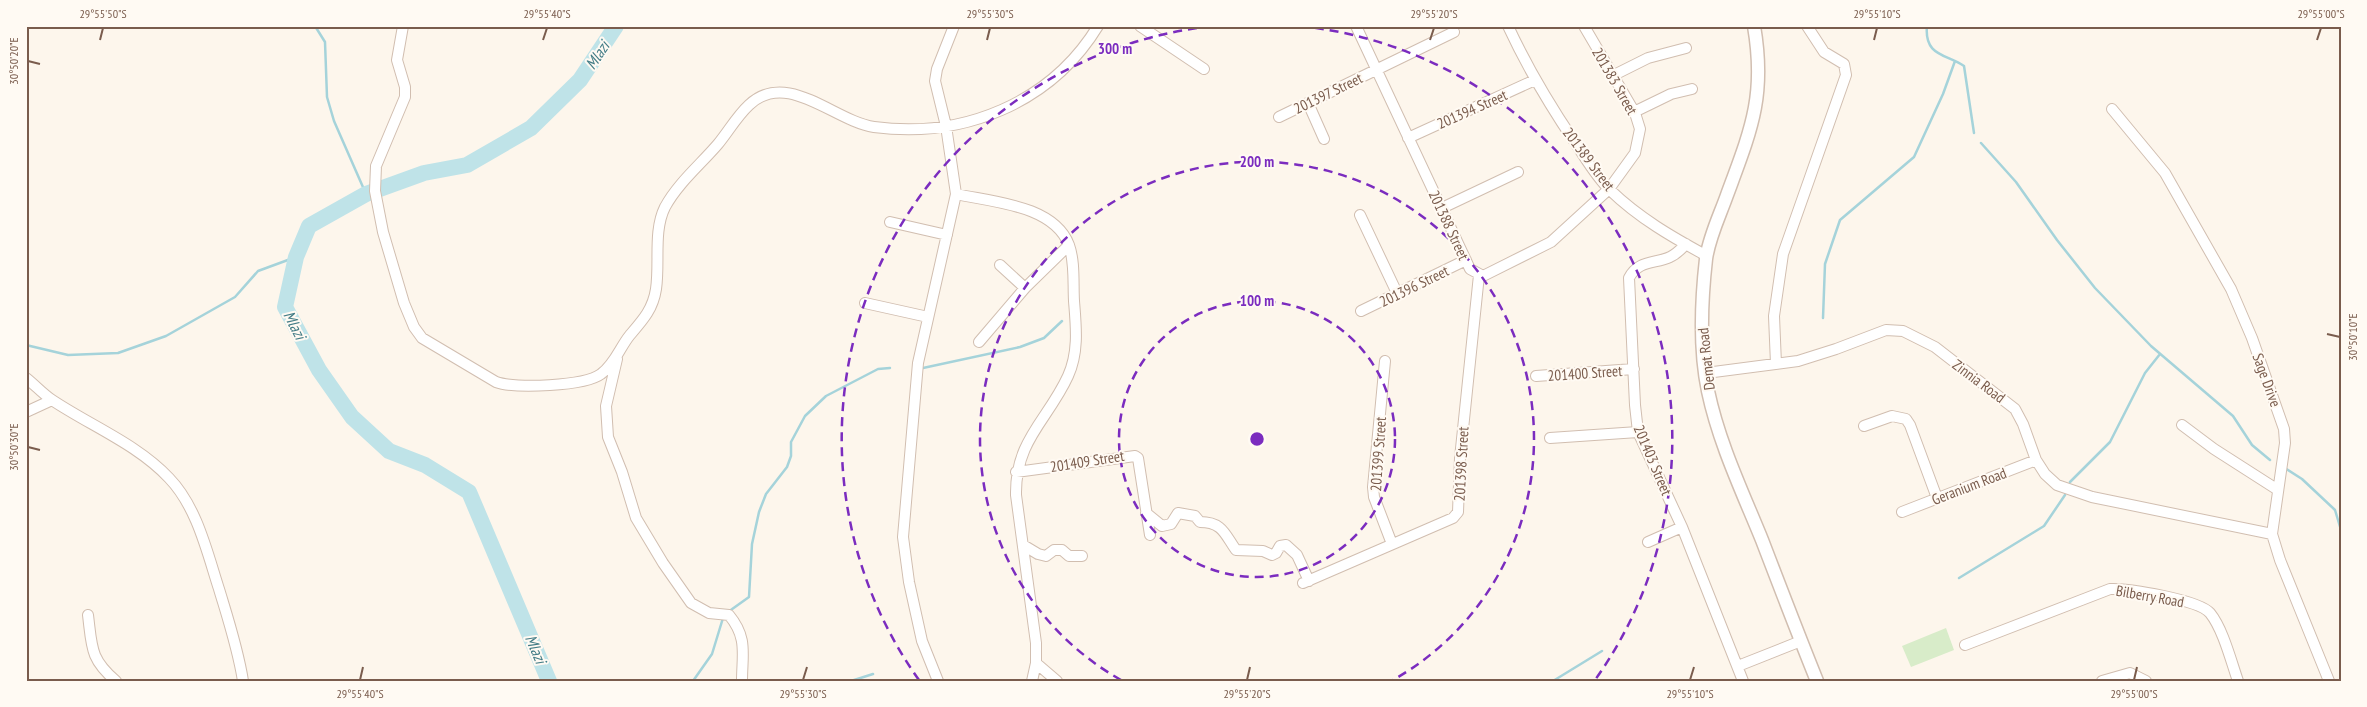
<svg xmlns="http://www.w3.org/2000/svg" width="2367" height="707" font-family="'PT Sans Narrow',sans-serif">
  <rect width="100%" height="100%" fill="#fdf6ec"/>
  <path fill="#d8ecc9" d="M1946,628L1954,650L1911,667L1902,646Z"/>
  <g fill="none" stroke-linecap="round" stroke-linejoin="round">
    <path stroke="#a5d3da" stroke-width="2.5" d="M315,26L325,42L327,97L334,121L366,194
      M1927,26C1924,56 1946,54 1964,66L1974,133
      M1981,143L2016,182L2057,240L2095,288L2151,346L2233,416L2252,445L2270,460
      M1823,318L1825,264L1840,220L1914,157L1943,94L1955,61
      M26,345L68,355L118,353L166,336L235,297L258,271L296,257
      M923,368L1020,347L1044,338L1062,321
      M2285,468L2302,479L2335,510L2341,530
      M2070,482L2110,442L2145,373L2160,354
      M1959,578L2044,526L2065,495
      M728,612L749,597L752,544L759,512L766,494L787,467L791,456V442L805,416L826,396L878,369L890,368
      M693,681L712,654L723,618
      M851,681L873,674
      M1553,681L1602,651"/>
    <path stroke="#bfe3e8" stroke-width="16" d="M549,681L469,492L425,465L389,451L352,417L319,370L285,307L296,257L309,226L366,194L424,173L467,165L531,128L580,80L616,26"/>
    <g stroke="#d1beb0" stroke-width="12">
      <path id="minor" d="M403,26L397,60L405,87V97L376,166L375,191L383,232L404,303L414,327L422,338L496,382C515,389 585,386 601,374C615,364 620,347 630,335C643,320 653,309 656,289C660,263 653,231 665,207C678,183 701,164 718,144C728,132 737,116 749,105C787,69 834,121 874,127C963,139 1051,103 1098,26
        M1140,26L1204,69
        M1356,26L1470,269L1483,276L1551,242L1609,189L1635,153L1640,129L1635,113L1584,26
        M1508,26C1527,67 1549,104 1574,141C1585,157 1596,177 1610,190C1639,218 1672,237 1707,256
        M1612,76L1648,58L1686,48
        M1308,103L1324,139
        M2112,109L2165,173L2231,289L2252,338L2284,429L2285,443L2272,534L2280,560L2329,681
        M1634,112L1671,94L1692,89
        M1279,117L1454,32
        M1408,138L1535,80
        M956,194C992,202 1054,205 1069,245C1075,262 1073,283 1074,301C1076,326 1079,352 1068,376C1048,420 1015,440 1016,495L1036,643V663L1032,681
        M1442,208L1518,172
        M1360,215L1397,293
        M890,222L947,235
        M1686,244C1681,249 1677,254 1670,257C1655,264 1638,260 1629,278L1635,405L1638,432L1682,527L1743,681
        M1000,265L1025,288
        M865,303L928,317
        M1361,311L1466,260
        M979,342L1025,288L1069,245
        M617,359L606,406L608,437L622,472L636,518L663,563L691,603L709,613L729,615C748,638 742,654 742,681
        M1385,361L1373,487L1374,497L1392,544
        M1776,364L1774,316L1783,254L1846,75L1844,64L1824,52L1807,26
        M1706,373L1798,361L1836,349L1886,330L1903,331L1935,347L2015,409L2023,424L2036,460L2045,474L2057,485L2092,497L2272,534
        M1536,376L1634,369
        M26,378C35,385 43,394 52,400C91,426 137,444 169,478C197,507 207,552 219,589C228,619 238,649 243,681
        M26,412L52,400
        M2182,425L2214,449L2278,490
        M1864,426L1892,416L1906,419L1910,425L1937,498
        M1550,438L1638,432
        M1016,472L1135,456L1138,458L1150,535
        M1902,512L2036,460
        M1146,513L1162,526L1171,524L1178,513L1195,516L1200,522C1223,522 1225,535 1236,550L1263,551L1272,555L1276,553L1280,546L1286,545L1297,555L1309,581
        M1648,542L1682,527
        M1023,545L1038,554L1046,556L1054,550H1062L1069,556H1082
        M1303,583L1453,518L1458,512L1460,458L1479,275
        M88,615C92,647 90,659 116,681
        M1965,645L2110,589C2128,588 2199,600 2210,613C2223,629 2231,661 2238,681
        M1036,663L1057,681
        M1738,666L1801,641
        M938,681L922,641L909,582L903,537L918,363L956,194L946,126L935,81L937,69L954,26
        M2102,681L2130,673L2146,681"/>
    </g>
    <g stroke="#d1beb0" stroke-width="15">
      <path id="tertiary" d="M1754,26C1766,96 1751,130 1727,195C1720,215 1709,237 1706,259C1701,303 1699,348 1708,391C1719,443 1742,491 1762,540C1780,587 1798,634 1817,681"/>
    </g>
    <use href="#minor" stroke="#fff" stroke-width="10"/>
    <use href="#tertiary" stroke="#fff" stroke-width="12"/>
  </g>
  <path fill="none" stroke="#7a5c4d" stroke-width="2" d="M100,40L103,28M543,40L547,28M987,40L990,28M1430,40L1434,28M1874,40L1877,28M2317,40L2321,28M28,61L40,64M2327,334L2340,337M28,447L40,450M360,680L363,667M803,680L807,667M1247,680L1250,667M1690,680L1694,667M2134,680L2137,667"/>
  <g fill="none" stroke="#7b2cbf" stroke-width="2.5" stroke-dasharray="9 6">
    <circle cx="1257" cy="439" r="138"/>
    <path d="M1121 680A277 277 0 1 1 1393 680"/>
    <path d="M919 680A415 415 0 0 1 1214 26M1300 26A415 415 0 0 1 1595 680"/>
  </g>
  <g text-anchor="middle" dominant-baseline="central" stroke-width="4" stroke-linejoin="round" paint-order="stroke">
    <g font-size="15" fill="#7a5c4d" stroke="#fffaf3">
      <text transform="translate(1615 81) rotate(60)">201383 Street</text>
      <text transform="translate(1328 93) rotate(-26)">201397 Street</text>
      <text transform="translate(1472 109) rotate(-24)">201394 Street</text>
      <text transform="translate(1589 159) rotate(53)">201389 Street</text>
      <text transform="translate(1449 225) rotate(65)">201388 Street</text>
      <text transform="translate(1414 286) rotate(-26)">201396 Street</text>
      <text transform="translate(1706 359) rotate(-96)">Demat Road</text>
      <text transform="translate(1585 373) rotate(-4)">201400 Street</text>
      <text transform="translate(2267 380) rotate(70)">Sage Drive</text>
      <text transform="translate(1979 381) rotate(37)">Zinnia Road</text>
      <text transform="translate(1378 454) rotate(-86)">201399 Street</text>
      <text transform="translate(1653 460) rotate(67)">201403 Street</text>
      <text transform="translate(1087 461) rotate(-9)">201409 Street</text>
      <text transform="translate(1461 464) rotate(-87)">201398 Street</text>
      <text transform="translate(1969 486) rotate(-21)">Geranium Road</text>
      <text transform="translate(2150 596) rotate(10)">Bilberry Road</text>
    </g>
    <g font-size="16" font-style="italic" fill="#437c86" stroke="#fffaf3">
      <text transform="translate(597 55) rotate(-56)">Mlazi</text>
      <text transform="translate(295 325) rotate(63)">Mlazi</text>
      <text transform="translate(536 649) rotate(67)">Mlazi</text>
    </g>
  </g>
  <circle cx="1257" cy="439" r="8" fill="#7b2cbf" stroke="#fffaf3" stroke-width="2.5"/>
  <g font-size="15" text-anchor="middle" font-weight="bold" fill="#7b2cbf" stroke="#fffaf3" stroke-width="4" stroke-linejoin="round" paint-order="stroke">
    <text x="1115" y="54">300 m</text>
    <text x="1257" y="167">200 m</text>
    <text x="1257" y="306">100 m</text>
  </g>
  <rect width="2367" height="707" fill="none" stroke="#fffaf3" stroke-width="55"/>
  <rect x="28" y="28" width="2312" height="652" fill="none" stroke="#7a5c4d" stroke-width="2"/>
  <g font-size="12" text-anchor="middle" fill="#7a5c4d">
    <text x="103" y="18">29°55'50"S</text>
    <text x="547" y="18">29°55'40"S</text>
    <text x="990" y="18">29°55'30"S</text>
    <text x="1434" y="18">29°55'20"S</text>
    <text x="1877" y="18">29°55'10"S</text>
    <text x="2321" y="18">29°55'00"S</text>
    <text transform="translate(14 61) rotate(-90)" y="4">30°50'20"E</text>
    <text transform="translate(2353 337) rotate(-90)" y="4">30°50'10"E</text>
    <text transform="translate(14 447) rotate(-90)" y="4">30°50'30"E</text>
    <text x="360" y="698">29°55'40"S</text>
    <text x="803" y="698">29°55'30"S</text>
    <text x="1247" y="698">29°55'20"S</text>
    <text x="1690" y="698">29°55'10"S</text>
    <text x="2134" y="698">29°55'00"S</text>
  </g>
</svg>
